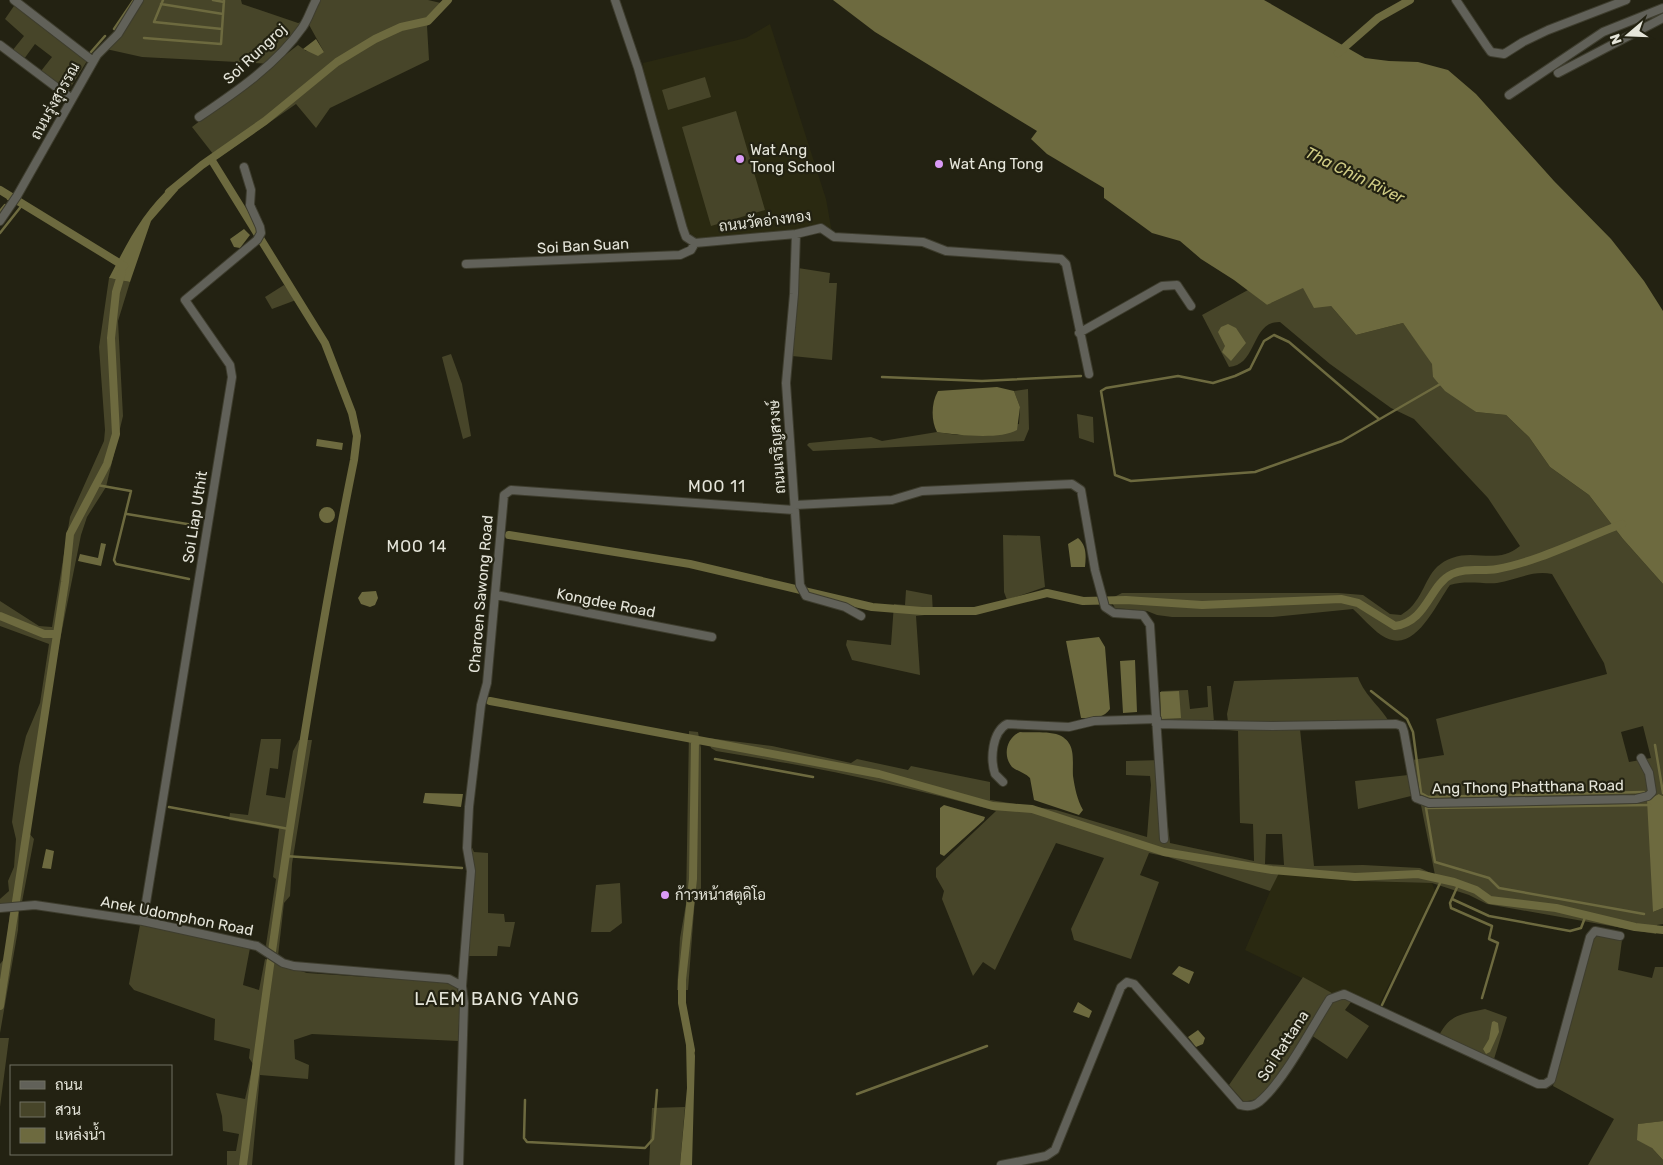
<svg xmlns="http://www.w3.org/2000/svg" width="1663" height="1165" font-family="Rubik,Sarabun,sans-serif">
  <rect width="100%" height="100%" fill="#232212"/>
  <path fill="#2a2911" d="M770,24L826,199L832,233L790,231L698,239L688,232L644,76L643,63L746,38Z
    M1278,873L1358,881L1432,883L1435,891L1378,1007L1332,993L1245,950Z"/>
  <path fill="#474529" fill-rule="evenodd" d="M143,0H241L242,4L298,23L302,22L275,63L298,45L306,51L324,52L308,23L319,0H428L445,4L427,26L429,60L330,108L316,128L296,104L217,159L192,127L273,64L142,57L106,49L123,34Z
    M16,3L87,61L69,90L56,84L41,71L52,57L35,44L24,59L12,51L24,36L5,19Z
    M705,77L711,97L668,110L662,90Z
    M736,111L765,210L711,226L682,127Z
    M798,268L830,273L829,283H837L832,360L792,356Z
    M109,278L130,282L118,321L123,416L106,487L87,517L81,535L53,675L28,832L34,839L22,902L0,904V899L9,891L8,881L14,867L16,839L12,822L19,766L26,736L40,703L49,644L0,626V601L39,626L52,627L70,517L104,441L105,430L99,347Z
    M284,285L296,300L272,309L265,297Z
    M1304,287L1331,306L1356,335L1403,323L1433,364V377L1476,412L1506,415L1529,437L1550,467L1589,495L1623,539L1663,584V796L1659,794L1653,912L1663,908V924L1657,925L1656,934L1487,904L1469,895L1432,883L1358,881L1279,873L1270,891L1168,857L1149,853L1140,875L1159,882L1131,959L1074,940L1071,929L1104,858L1056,843L995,970L983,962L973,976L942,899L944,891L936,877V868L996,811C903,785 811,766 716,751L711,748L708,738L772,746L851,763L857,759L908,770L911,766L990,782V800L1056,810L1147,837L1151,785L1150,776L1126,775V761L1162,760L1166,801L1163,825L1168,827L1170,843L1254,861L1253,824L1240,823L1238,731L1229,730L1227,714L1234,681L1358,677C1365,697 1383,708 1392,727L1300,729L1314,866L1363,865L1420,868L1435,875L1412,760L1444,755L1436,719L1607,674L1604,663L1552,574C1532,570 1516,580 1497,583C1481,584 1466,580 1450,585C1435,605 1414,658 1381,635C1371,628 1362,617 1353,609L1273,617H1172L1157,615L1147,611L1115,608L1110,599L1122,593H1338L1363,595L1390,614L1401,615C1405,612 1410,609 1413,605C1428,587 1427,567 1452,558C1476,549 1497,565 1520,546L1488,498L1414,419L1391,408L1330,364L1280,322C1251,321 1257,366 1229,367L1202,315L1248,290L1267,305ZM1643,726L1651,758L1629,762L1621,732ZM1266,834H1282L1284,865L1265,864Z
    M451,354L462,384L471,436L463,439L442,357Z
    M1028,389L1029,429L1024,441L813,451L807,445L809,443L871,437L882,441L937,432L957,435L1019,424L1020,407L1014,391Z
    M1077,414L1093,417L1094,443L1079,438Z
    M1003,535L1040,536L1045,587L1007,600L1004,592Z
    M906,590L932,595L933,614L916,616L920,675L852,660L846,645L847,640L891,645L894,604L905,605Z
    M1207,686H1211L1214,722H1161V691L1188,690L1190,709L1208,707Z
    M689,731L698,732L701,748V895L695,898L688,990H677L680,938L686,904Z
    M261,739H281L278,769L270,768L266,795L285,798L293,751L299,740H312L292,864L290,896L284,903L278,956L267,948L266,945L276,879L273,877L279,829L229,820L230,813L248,815Z
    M1408,775L1411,796L1358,809L1355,781Z
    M470,843L474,852L488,853V913L504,914L505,922H515L510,947L498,946L497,956H468Z
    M620,883L622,923L610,932H591L596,885Z
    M10,912H19L18,930L0,1033V964L5,958Z
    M140,925L250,948L243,985L259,990L265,959L307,973L442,982L455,985C464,998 458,1025 458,1041L312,1034L294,1040L295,1059L309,1065L308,1079L260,1075L252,1165H227V1151H236L239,1134L223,1131L222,1116L216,1093L245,1099L253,1064L249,1058L250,1049L214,1040L215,1019L134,990L129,984Z
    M1595,935L1622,940L1618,970L1652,978L1655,967H1663V1121L1639,1124L1652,1148L1663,1160V1165H1588L1614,1119L1553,1086Z
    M1303,977L1332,993L1270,1087L1257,1099L1244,1102L1229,1085Z
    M1339,997L1351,1002L1345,1010L1369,1026L1347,1059L1311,1035L1333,999Z
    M1485,1009L1507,1017L1494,1059L1439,1036C1449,1014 1463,1014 1485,1009Z
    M0,1038H9L0,1107Z
    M685,1107L680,1165H649L652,1108Z"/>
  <path fill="#6d6a3f" d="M833,0H1264L1365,58L1389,61L1418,62L1448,70L1476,94L1554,181L1611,239L1644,281L1663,311V584L1623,539L1589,495L1550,467L1529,437L1506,415L1476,412L1445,391L1433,377L1432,364L1403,323L1356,335L1331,306L1314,308L1303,288L1267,305L1234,280L1201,259L1180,241L1152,233L1104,198V188L1047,154L1031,139L1037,131L875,32Z
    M316,39L324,52L318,56L303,49Z
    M173,185L178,190L151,221L130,282L109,278C127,244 143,210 173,185Z
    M244,229L250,235L240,248L234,247L230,239Z
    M1228,324L1236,328L1246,343L1231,361L1222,352L1225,346L1218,332L1221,327Z
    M997,387L1014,391L1020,407L1017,430C1000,440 957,435 937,432C931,421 931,403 938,391Z
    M317,439L343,443L342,450L316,446Z
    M319 515a8 8 0 1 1 16 0a8 8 0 1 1-16 0Z
    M1078,538C1087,546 1086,556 1085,567H1071L1068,544Z
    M101,543L106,544L101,566L78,561L80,554L98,558Z
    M376,591L378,598L375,605L370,607L361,604L358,598L362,592Z
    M1099,637L1105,647L1110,709C1103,719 1092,718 1081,718L1066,641Z
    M1135,660L1137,712L1123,713L1120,661Z
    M1179,691L1181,718L1161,719L1160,692Z
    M1020,732C1031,733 1048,731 1059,735C1077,743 1072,761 1073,776C1075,789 1077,799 1083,810L1079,815L1034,800L1030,778C1025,773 1017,771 1012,767C1002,755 1007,737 1020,732Z
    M425,793L463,794L461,807L423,803Z
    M1659,794L1663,796V908L1653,912L1647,800Z
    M944,805L985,817L984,820L944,856L940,854V808Z
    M46,849L54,851L51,869L42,868Z
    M1179,966L1194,972L1189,984L1172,974Z
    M1078,1002L1092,1011L1089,1018L1073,1012Z
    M1494,1021L1498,1023L1499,1032L1490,1052L1486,1054L1483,1049L1489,1039L1492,1022Z
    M1198,1030L1205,1038L1203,1044L1196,1047L1188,1037Z
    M686,1042H693L695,1056L692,1165H680L687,1088Z
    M1663,1121V1160L1652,1148L1637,1140L1638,1124Z"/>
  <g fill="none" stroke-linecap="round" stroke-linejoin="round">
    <path stroke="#6d6a3f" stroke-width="2.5" d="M163,0L154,22L222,29
      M213,0L224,2
      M161,4L223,14
      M114,29L133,1
      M144,38L221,44L224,0
      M91,52L105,36
      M8,199L10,196
      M0,211L5,205
      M0,233L23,204
      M882,377L982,381L1081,376
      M1379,419L1289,342L1274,335L1264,341L1250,369L1235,376L1213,383L1178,376L1106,388L1101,391L1115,475L1131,481L1255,472L1342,441L1442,383
      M97,485L131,491L114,560L116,564L189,579
      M127,514L199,526
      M1371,691L1407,719L1413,732L1421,793L1428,797L1644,792
      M1655,745L1663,793
      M715,759L813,777
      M169,807L289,829
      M285,856L462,868
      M1459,883L1450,903L1451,908L1492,926L1489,939L1498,943L1482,998
      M1452,899L1489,916L1570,931L1581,928L1586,915
      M1644,914L1499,888L1489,878L1435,862L1426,808L1650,805
      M1382,1005L1442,879
      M857,1094L987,1046
      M525,1100L524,1138L527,1142L645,1148L653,1139L657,1090"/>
    <path stroke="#6d6a3f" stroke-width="8" d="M1338,53L1378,18L1410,0
      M211,159L325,343L352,413L357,436L354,460C307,693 274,929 243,1165
      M0,190L124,266
      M169,192L202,165L265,121L337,62L375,39L401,27L428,21L448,0
      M509,535L690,564L872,607L922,611H975L1047,593L1083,601L1126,600L1202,605L1341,599L1358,603L1395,626C1428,621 1429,585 1452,574C1466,567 1481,572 1497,569C1537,562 1584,538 1622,524
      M0,616L44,634H57
      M490,701L879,774L993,806L1032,809L1164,852L1272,870L1355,877L1418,874L1454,882L1476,890L1490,900L1556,908L1635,927L1663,930
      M0,1006L65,582L70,534L107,464L116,434L111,338L116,292L122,272
      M691,1050L682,1003V980L693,879L695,741"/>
    <g stroke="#3e3d2e" stroke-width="10">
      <path id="minor" d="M14,0L93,61
        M615,0L638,68L683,229L686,237L695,243L796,234L821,228L834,237L923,242L946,251L1061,259L1066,264L1089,374
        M1456,0L1486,45L1491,52L1504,54L1523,42L1548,30L1626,0
        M0,45L72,99
        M1558,73L1663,18
        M1509,95L1603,32L1663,8
        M199,117C236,92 277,64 302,28C308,20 311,9 316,0
        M0,221L17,196L97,55L118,34L139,0
        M796,234L794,294L786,383L800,585L806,596L845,607L861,616
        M466,264L680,255L691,250L695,243
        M1079,333L1162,286L1177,285L1191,306
        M795,505L892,500L922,491L1072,484L1081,490L1095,570L1105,607L1114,613L1143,615L1150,625L1164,839
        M496,595L712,637
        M1156,724L1272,726L1396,724L1402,726L1404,732L1416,798L1429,803L1636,799L1648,796L1652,792L1649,773L1641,758
        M1003,782L995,774C990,759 992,732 1007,724L1069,727L1094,721L1157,719
        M0,908L35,905L143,921L257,946L283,963L294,966L449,979L462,986L464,1003L459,1165
        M143,921L232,377L230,365L185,300L257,240L261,233L260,227L250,205L251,190L244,167
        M462,986L471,871L467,848L469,807L481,705L487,683L504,495L511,490L794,510
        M1001,1165L1046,1156L1055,1150L1121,987L1127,982L1134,984L1240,1105C1247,1107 1253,1107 1259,1102C1283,1083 1312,1027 1330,999L1344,994L1538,1084H1545L1551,1080L1590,937L1595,931L1620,936"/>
    </g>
    <use href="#minor" stroke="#616159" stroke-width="8"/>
  </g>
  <g fill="#da9af6" stroke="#232212" stroke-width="2">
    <circle cx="740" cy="159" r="5"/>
    <circle cx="939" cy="164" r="5"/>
    <circle cx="665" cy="895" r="5"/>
  </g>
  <g text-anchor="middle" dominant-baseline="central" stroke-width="4.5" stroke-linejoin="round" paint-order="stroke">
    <g font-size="15" fill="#e5e5da" stroke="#232212">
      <text transform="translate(255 54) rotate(-43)">Soi Rungroj</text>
      <text transform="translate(55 101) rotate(-61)">ถนนรุ่งสุวรรณ</text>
      <text transform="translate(765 221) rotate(-7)">ถนนวัดอ่างทอง</text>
      <text transform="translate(583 246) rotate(-3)">Soi Ban Suan</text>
      <text transform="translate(777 447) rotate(-94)">ถนนเจริญสวงษ์</text>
      <text transform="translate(195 517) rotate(-81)">Soi Liap Uthit</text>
      <text transform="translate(481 594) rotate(-85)">Charoen Sawong Road</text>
      <text transform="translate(606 603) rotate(11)">Kongdee Road</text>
      <text transform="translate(1528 787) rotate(-1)">Ang Thong Phatthana Road</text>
      <text transform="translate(177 916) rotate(11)">Anek Udomphon Road</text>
      <text transform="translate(1283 1046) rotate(-57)">Soi Rattana</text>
    </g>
    <g font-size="15" fill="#e5e5da" stroke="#232212" text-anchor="start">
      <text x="750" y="150">Wat Ang<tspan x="750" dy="17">Tong School</tspan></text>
      <text x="949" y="164">Wat Ang Tong</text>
      <text x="675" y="895">ก้าวหน้าสตูดิโอ</text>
    </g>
    <g font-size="16" font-style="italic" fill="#d0cc85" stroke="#232212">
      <text transform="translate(1355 175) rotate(26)">Tha Chin River</text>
    </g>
    <g font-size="16" letter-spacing="1" fill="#e5e5da" stroke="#232212">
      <text x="717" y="486">MOO 11</text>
      <text x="417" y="546">MOO 14</text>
    </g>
    <g font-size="18" letter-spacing="1" fill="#e5e5da" stroke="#232212">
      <text x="497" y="999">LAEM BANG YANG</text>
    </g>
  </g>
  <rect x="10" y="1065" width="162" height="90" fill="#232212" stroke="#717062"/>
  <rect x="20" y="1081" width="25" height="8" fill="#616159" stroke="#717062"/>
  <text x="55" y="1090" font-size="15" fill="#e5e5da">ถนน</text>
  <rect x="20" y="1102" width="25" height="15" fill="#474529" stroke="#717062"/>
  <text x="55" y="1115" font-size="15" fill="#e5e5da">สวน</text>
  <rect x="20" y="1128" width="25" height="15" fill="#6d6a3f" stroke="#717062"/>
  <text x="55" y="1140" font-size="15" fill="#e5e5da">แหล่งน้ำ</text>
  <g transform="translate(1628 35) rotate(251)" stroke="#232212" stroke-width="4" paint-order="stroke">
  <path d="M0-4L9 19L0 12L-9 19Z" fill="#e5e5da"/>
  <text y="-8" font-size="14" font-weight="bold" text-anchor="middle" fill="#e5e5da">N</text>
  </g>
</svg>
